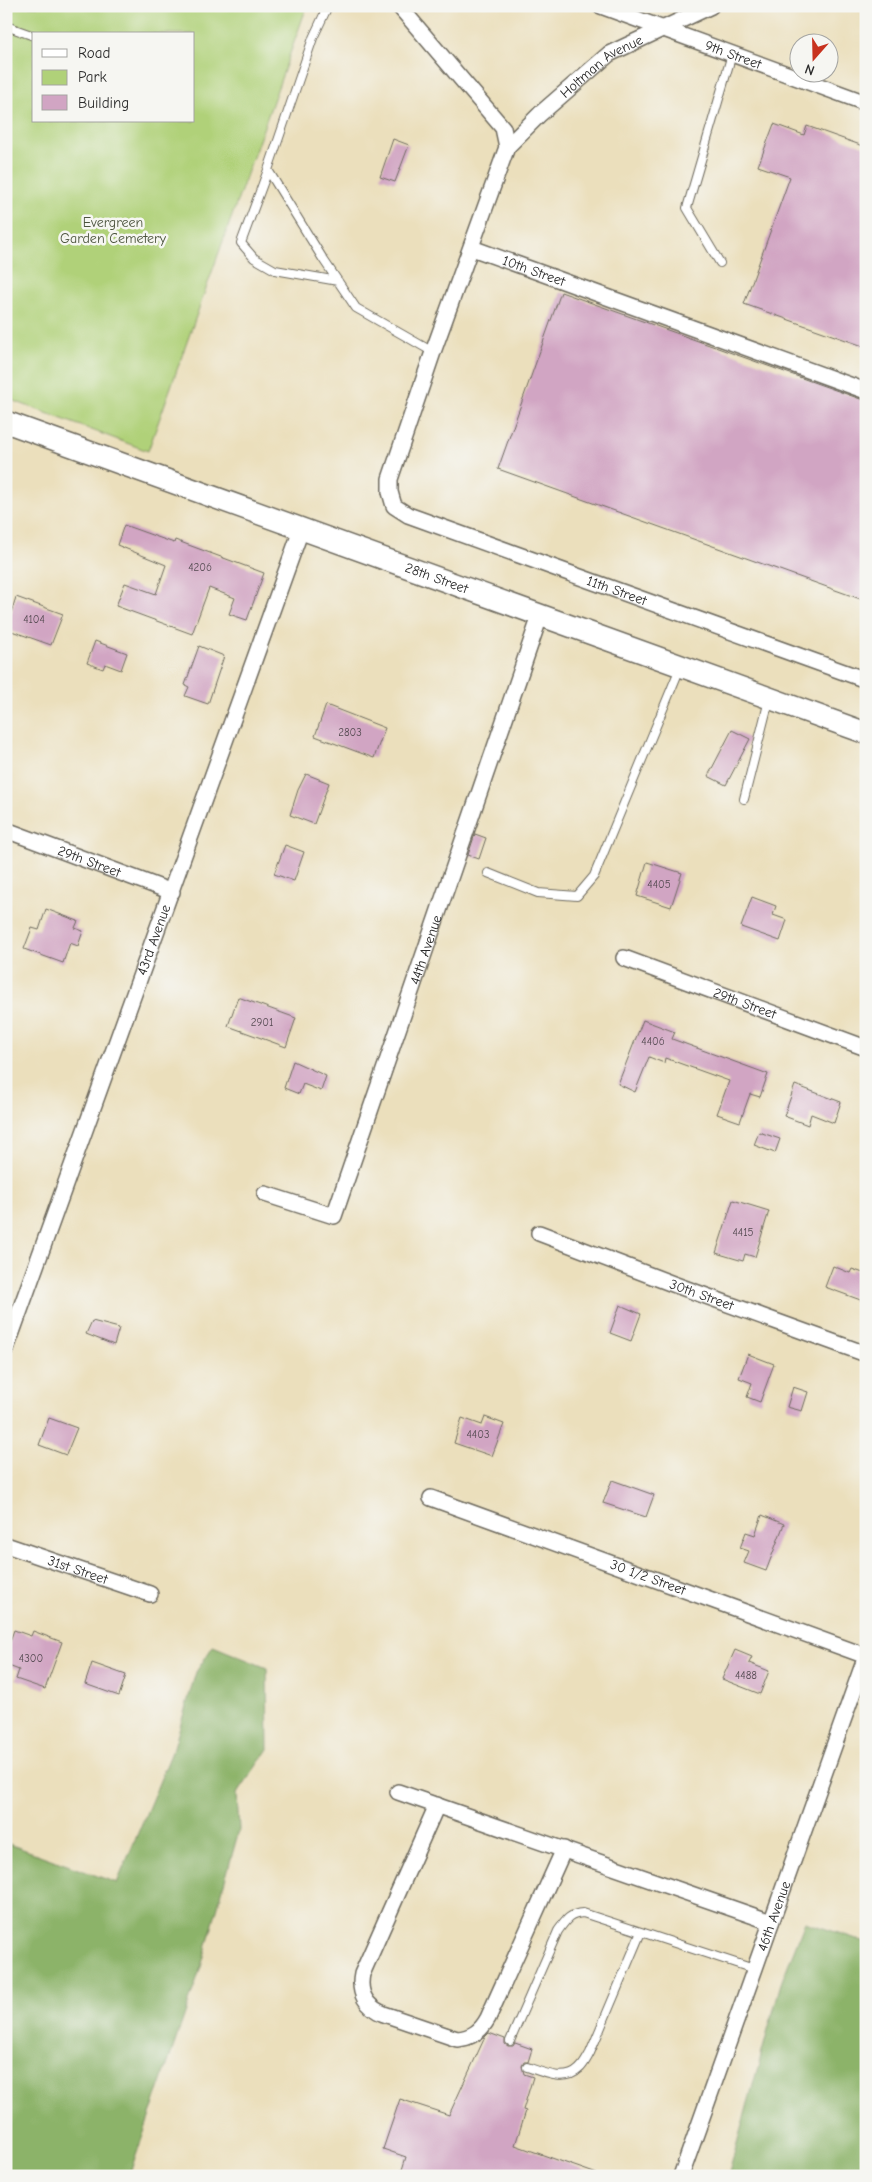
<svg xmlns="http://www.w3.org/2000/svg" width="872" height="2182" font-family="'Comic Neue',sans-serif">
  <rect width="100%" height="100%" fill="#f6f6f2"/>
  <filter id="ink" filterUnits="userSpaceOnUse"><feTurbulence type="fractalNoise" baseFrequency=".02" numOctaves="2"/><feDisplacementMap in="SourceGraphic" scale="10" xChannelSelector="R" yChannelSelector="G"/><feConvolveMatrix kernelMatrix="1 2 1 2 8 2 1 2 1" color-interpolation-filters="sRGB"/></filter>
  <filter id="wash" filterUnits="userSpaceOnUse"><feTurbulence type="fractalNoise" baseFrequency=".0096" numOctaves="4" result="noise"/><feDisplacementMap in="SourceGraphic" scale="20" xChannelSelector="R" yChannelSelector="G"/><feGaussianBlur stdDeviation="1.12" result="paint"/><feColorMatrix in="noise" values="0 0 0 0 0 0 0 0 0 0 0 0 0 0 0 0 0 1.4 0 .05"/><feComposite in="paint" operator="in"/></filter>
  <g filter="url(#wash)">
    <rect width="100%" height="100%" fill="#ebdfbc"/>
    <path fill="#b0d179" stroke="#6e7e52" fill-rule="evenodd" d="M6,6H307L148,451L6,398ZM34,34H194V121H34Z"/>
    <path fill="#8cb369" stroke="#5c6f4a" d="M213,1646L267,1668L268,1749L237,1794L239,1830L201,1967L129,2176H6V1843L117,1883L174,1747L196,1672Z
      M805,1922L866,1942V2176H728L781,1983Z"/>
    <g id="blocks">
      <path fill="#d1a5c3" d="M774,124L804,135L807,126L866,147V347L744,304L790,177L758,166Z
        M393,139L409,145L395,182L380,177Z
        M561,292L866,401V601L498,469Z
        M124,525L174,543L175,540L264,573L247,620L229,614L235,598L209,588L192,634L116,606L125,583L156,594L166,565L117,545Z
        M16,597L63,614L51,645L6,629Z
        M95,641L127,653L121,670L105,664L103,669L87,663Z
        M199,646L224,656L208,704L185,696L189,687L185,685Z
        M326,705L385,728L374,758L315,736Z
        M732,730L750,739L726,785L708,776Z
        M306,774L329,783L314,824L290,815L298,790Z
        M475,834L486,838L479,859L468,855Z
        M285,845L304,852L294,881L274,874Z
        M647,862L682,873L671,907L637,896Z
        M752,897L776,906L773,915L787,920L780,941L741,927Z
        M46,909L78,921L75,928L83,931L78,946L70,943L63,963L24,949L32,928L39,930Z
        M238,997L296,1018L286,1047L228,1026Z
        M643,1020L675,1032L672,1039L768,1074L760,1097L750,1094L740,1122L717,1114L729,1081L665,1058L664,1063L649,1057L635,1092L618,1084Z
        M293,1061L326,1076L321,1091L303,1084L299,1094L284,1088Z
        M795,1085L841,1102L834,1123L811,1114L808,1125L784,1116Z
        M759,1132L780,1139L775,1153L754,1145Z
        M733,1200L769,1211L755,1257L745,1254L743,1261L716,1253Z
        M833,1266L850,1273L852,1269L866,1274V1302L825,1287Z
        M620,1305L641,1314L631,1341L610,1333Z
        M92,1321L119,1328L114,1345L86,1334Z
        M748,1354L774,1364L760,1402L747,1397L752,1383L739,1378Z
        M793,1387L808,1392L802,1411L787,1407Z
        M485,1417L504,1424L492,1456L454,1443L462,1418L482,1425Z
        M49,1418L77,1428L66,1455L39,1445Z
        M612,1480L654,1495L646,1517L603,1503Z
        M762,1515L784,1524L766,1571L744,1563L749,1551L740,1548L746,1532L755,1535Z
        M14,1630L31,1636L33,1631L62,1642L45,1689L16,1679L19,1670L6,1665V1652Z
        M735,1650L752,1657L749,1663L769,1671L760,1694L722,1679Z
        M92,1663L126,1675L119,1696L85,1684Z
        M489,2033L505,2039V2044L508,2046H513L515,2043L532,2049L528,2062H524L522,2066L524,2074L533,2077L523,2110L526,2111L515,2145L597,2174V2176H400L406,2157L383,2149L400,2099L449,2115L485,2037Z"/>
    </g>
  </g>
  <g filter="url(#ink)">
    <use href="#blocks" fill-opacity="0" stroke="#6e6a5e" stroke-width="1"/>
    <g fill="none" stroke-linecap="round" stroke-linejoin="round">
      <g stroke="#6e6a5e" stroke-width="10">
        <path id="lane" d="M328,6L313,38L268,170L323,259L356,308L433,352
          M6,26L34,36
          M268,170L241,243L254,258L275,270L338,281
          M720,263L687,208L732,54
          M744,799L769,700
          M488,873L538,893L577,896L594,876L680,668
          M641,1932L754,1969
          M510,2041L558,1931C566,1920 569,1914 583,1913L641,1932L590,2053C587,2058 584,2065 579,2069C565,2083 542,2072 527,2067"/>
      </g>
      <g stroke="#6e6a5e" stroke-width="18">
        <g id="street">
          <path id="s1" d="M399,6L503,128L507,147L433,352L390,479V492L394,506L408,515L866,680"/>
          <path id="s2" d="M601,6L866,103"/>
          <path id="s3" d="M507,147L540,114L609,54L711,6"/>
          <path id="s4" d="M472,248L866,391"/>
          <path id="s5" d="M6,830L172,892"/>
          <path id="s6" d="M624,958L866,1048"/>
          <path id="s7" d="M265,1194L334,1216L540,616"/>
          <path id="s8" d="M539,1233L673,1284L866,1354"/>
          <path id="s9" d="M6,1349L301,530"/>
          <path id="s10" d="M431,1498L866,1656"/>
          <path id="s11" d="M6,1545L150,1594"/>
          <path d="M398,1792L771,1922"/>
          <path d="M437,1805L362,1974C358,1993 366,2007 384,2014L457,2039C472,2038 481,2031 488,2018L564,1849"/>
          <path id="s12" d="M681,2176L866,1656"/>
        </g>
      </g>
      <g stroke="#6e6a5e" stroke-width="24">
        <g id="secondary">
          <path id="s13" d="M6,422L866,733"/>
        </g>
      </g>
      <use href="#lane" stroke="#fff" stroke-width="8"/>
      <use href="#street" stroke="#fff" stroke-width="15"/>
      <use href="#secondary" stroke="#fff" stroke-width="21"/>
    </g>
  </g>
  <g text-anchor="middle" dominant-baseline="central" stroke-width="5" stroke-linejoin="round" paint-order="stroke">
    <g font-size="11" fill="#544a51">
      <text x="200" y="567">4206</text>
      <text x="34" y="619">4104</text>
      <text x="350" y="732">2803</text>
      <text x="659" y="884">4405</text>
      <text x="262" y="1022">2901</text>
      <text x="653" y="1041">4406</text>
      <text x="743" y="1232">4415</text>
      <text x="478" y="1434">4403</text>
      <text x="31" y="1658">4300</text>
      <text x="746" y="1675">4488</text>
    </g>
    <g font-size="14" fill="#2b2b2b" stroke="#f6f6f2">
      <text stroke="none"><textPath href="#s2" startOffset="141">9th Street</textPath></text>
      <text stroke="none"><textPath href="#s3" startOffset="125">Holtman Avenue</textPath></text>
      <text stroke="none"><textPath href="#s4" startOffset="66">10th Street</textPath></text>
      <text stroke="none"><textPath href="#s13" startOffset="458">28th Street</textPath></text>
      <text stroke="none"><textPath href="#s1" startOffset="798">11th Street</textPath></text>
      <text stroke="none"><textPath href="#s5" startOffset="89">29th Street</textPath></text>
      <text stroke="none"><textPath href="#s9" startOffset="435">43rd Avenue</textPath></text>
      <text stroke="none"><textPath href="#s7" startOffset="354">44th Avenue</textPath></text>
      <text stroke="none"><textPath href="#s6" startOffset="129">29th Street</textPath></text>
      <text stroke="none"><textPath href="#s8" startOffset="174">30th Street</textPath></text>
      <text stroke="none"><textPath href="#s11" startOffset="76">31st Street</textPath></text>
      <text stroke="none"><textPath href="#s10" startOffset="231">30 1/2 Street</textPath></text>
      <text stroke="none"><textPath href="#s12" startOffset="276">46th Avenue</textPath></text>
    </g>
    <g font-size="14" fill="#4c543e" stroke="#f6f6f2">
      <text x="113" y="222">Evergreen<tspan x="113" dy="16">Garden Cemetery</tspan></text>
    </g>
  </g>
  <rect width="872" height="2182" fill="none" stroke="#f6f6f2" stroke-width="25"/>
  <rect x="32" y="32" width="162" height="90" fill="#f6f6f2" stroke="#a5a5a2"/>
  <rect x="42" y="49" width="25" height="8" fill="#ffffff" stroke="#a5a5a2"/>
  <text x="78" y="58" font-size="15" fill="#2b2b2b">Road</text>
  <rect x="42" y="70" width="25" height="15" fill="#b0d179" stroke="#a5a5a2"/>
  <text x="78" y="82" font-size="15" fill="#2b2b2b">Park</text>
  <rect x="42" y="95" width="25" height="15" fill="#d1a5c3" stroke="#a5a5a2"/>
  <text x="78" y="108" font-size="15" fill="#2b2b2b">Building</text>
  <g transform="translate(814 58) rotate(200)"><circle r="24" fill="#f6f6f2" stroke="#a5a5a2"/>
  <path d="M0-4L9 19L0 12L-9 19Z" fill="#c8321e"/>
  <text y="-8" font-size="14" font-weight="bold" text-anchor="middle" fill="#2b2b2b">N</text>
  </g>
</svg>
